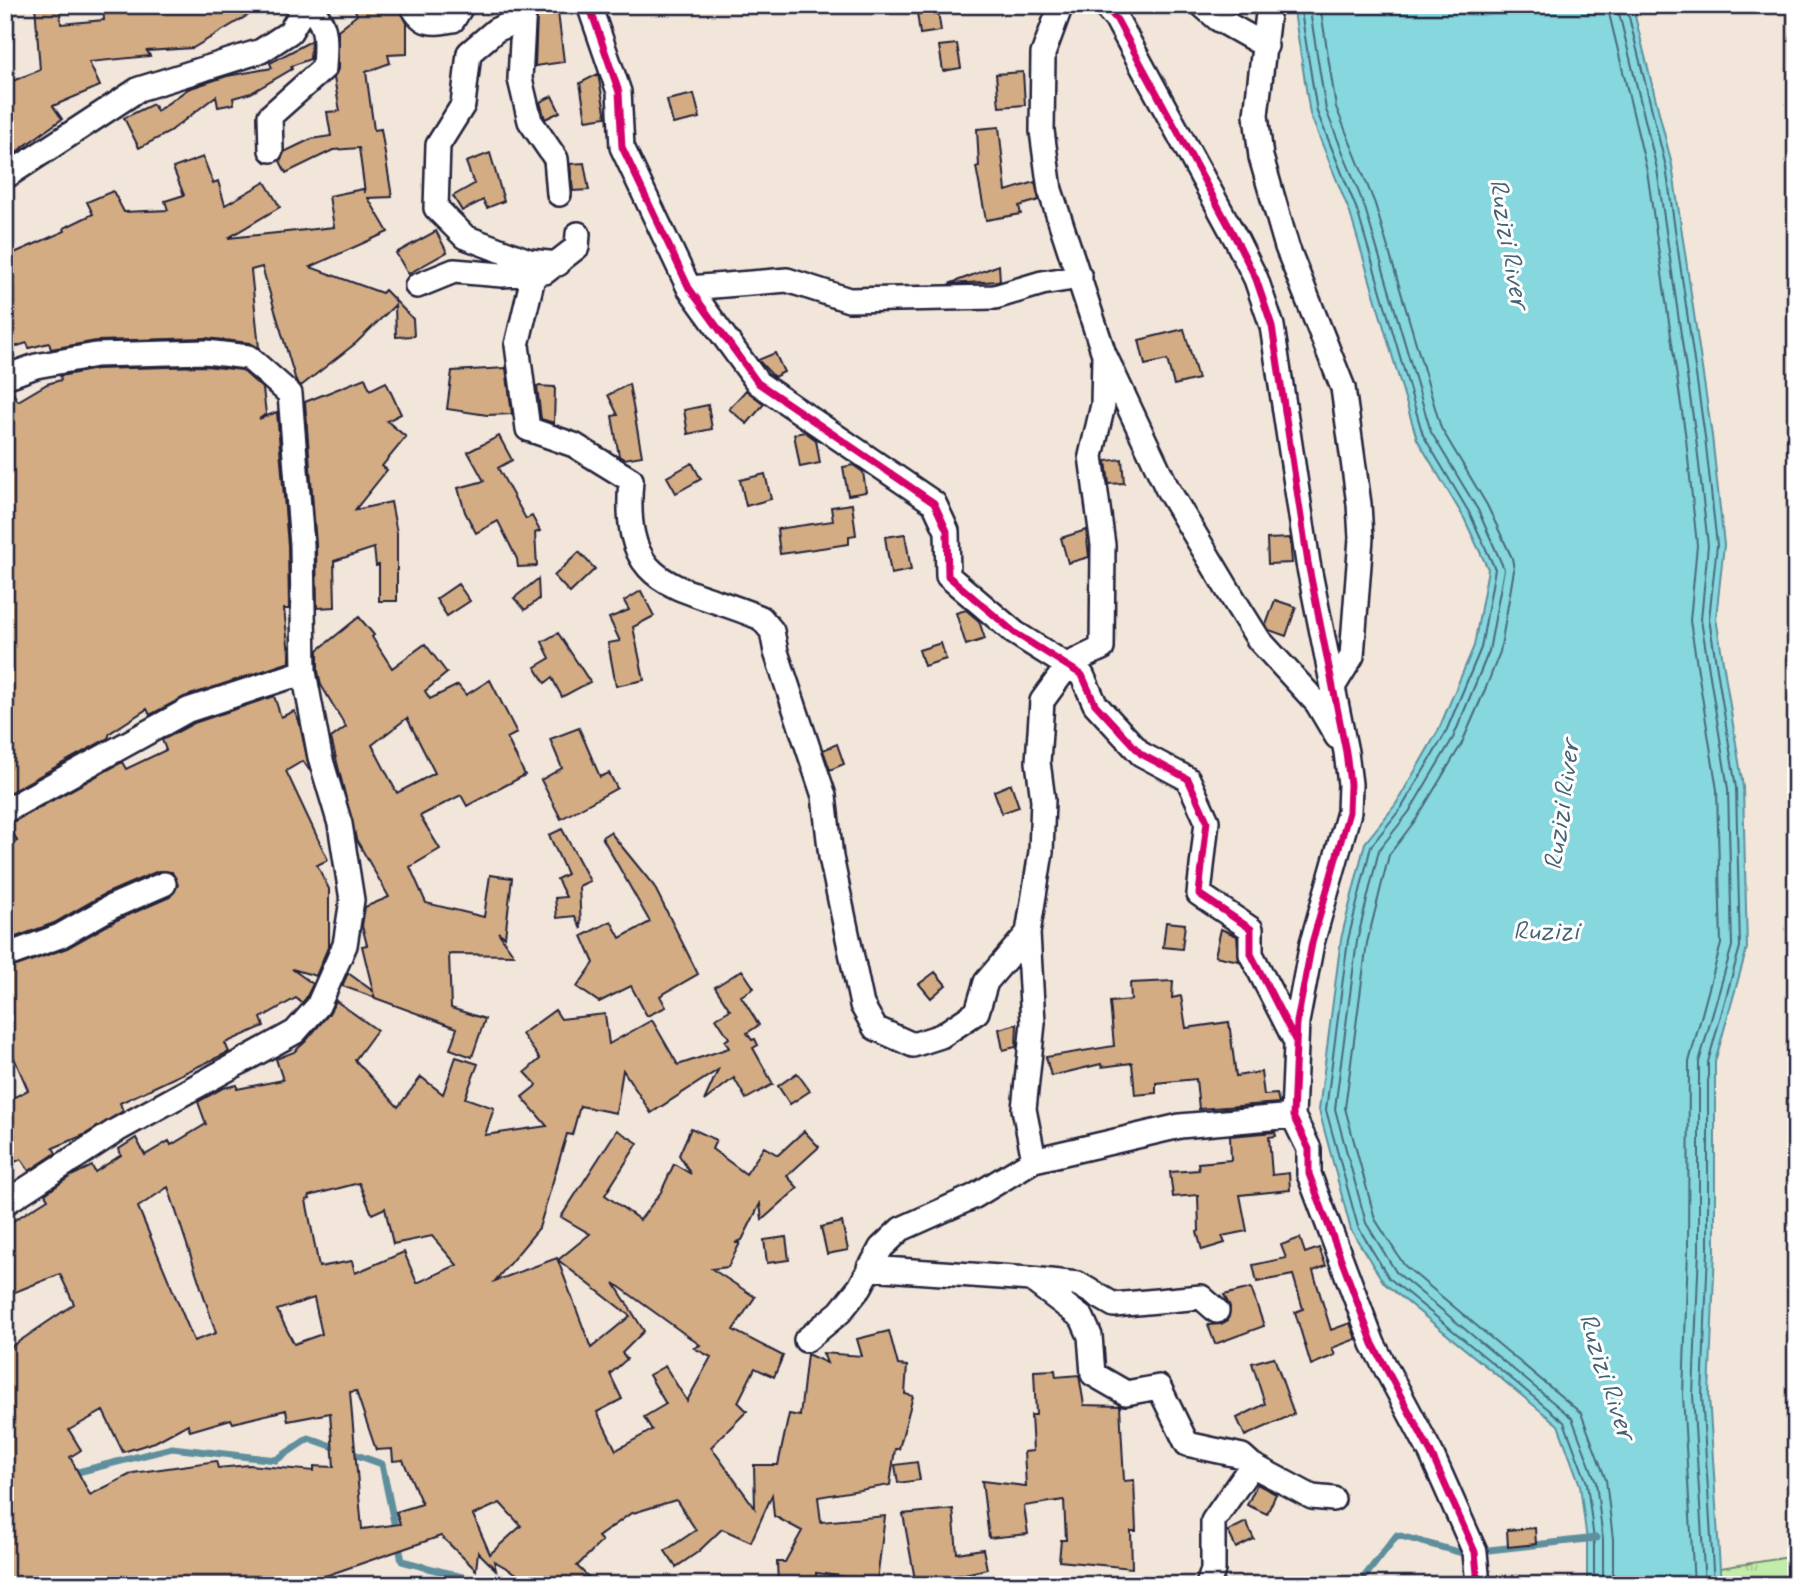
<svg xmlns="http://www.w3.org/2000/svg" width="1801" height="1590" font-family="Mynerve,sans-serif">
  <defs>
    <pattern id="grass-tufts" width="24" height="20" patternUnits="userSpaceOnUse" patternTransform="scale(1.75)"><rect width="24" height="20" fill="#c2eca9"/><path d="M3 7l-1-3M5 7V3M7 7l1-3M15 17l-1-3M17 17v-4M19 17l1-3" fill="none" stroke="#a6ca92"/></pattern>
  </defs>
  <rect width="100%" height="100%" fill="#f2e6da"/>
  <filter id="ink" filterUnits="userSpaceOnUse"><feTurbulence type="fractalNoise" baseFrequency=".0143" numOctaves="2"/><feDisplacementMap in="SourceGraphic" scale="14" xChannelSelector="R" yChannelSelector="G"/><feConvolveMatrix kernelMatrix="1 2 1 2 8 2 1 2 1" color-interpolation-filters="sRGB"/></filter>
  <g filter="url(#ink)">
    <path fill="url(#grass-tufts)" stroke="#728772" stroke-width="2" d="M1796,1556V1585H1721L1720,1568Z"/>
    <path fill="#86d7de" stroke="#5e8f9d" stroke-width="2" d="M1293,5L1633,8L1672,165L1712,436L1724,545L1716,618L1743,787L1747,948L1715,1062V1250L1709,1395L1721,1585H1587V1541L1580,1485L1558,1425L1384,1283L1351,1230L1319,1110L1341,939L1365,843L1396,804L1438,731L1474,646L1488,569L1464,518L1417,439L1350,213L1310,114Z"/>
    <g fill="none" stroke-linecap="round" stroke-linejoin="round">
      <path stroke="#4a6a7c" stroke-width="2" d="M1300,5L1317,112L1357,210L1423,435L1470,514L1495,569L1481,648L1445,734L1402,807L1371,846L1348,940L1326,1110L1358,1227L1389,1278L1564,1422L1587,1483L1594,1540V1585
        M1309,5L1326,110L1365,208L1431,432L1478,510L1504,569L1489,651L1453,738L1409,812L1379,850L1357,941L1335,1109L1366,1223L1396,1272L1572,1418L1596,1482L1603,1540V1585
        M1320,5L1336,107L1375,204L1441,428L1487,505L1512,558L1514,570L1500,652L1485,690L1461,745L1417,818L1389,855L1367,943L1345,1108L1375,1219L1404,1265L1581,1413L1606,1480L1613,1539V1585
        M1607,5L1647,171L1686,439L1697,545L1690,621L1717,790L1721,944L1689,1062L1688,1250L1683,1395L1694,1585
        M1617,5L1657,169L1696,438L1708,545L1701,620L1728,789L1732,946L1699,1062V1250L1693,1395L1705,1585
        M1626,5L1666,167L1705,437L1717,545L1709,619L1736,788L1740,947L1708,1062V1250L1702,1395L1714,1585"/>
      <path stroke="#5e8f9d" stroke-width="7" d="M70,1474L172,1448L276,1460L309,1438L382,1464L402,1561L492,1585
        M1358,1585L1397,1535L1462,1553L1596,1538"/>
    </g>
    <path fill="#d3ac84" stroke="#22223b" stroke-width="2" fill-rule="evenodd" d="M35,5H60L61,24L104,20L103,5H180V10L210,5H265L193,48L147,51L150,56L89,62L100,86L53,106L62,119L5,160V84L40,70Z
      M353,5H398L407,23V54L388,55L390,63L366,72L374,130L381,129L392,197L368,198L388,232L310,267L382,293L385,290L413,319L414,336L396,337L395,305L356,343L301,386L296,381L262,267L251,270L259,348L250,343L206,338L96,341L51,349L49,343L29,348L27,343L5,350V257L65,231L64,228L93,214L87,202L113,191L124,212L168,210L165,201L184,195L173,168L203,157L213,183L218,181L225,205L265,182L280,207L228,238L334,227L329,196L363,189L365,193L359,148L333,150L286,173L280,161L284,152L311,139L331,136L327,112L340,111L334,78L338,69V30L357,15Z
      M916,5H937L941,31L920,34Z
      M558,12L564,62L535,66L537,15Z
      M311,41L310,59L291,66L292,69L251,93L233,98L234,104L218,107L216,96L168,133L139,148L124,118L153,104L157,111L188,89L227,76L272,68L270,63Z
      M957,44L961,68L943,71L939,46Z
      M1023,72L1025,105L999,107L996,74Z
      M598,74L606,117L586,120L580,83Z
      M694,94L700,118L673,124L667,100Z
      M552,96L560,112L545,119L540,102Z
      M999,127L1006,191L1035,182L1039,200L1019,206L1021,214L986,220L976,167L979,166L977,129Z
      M490,153L504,201L487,208L483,200L462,211L453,196L474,184L466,162Z
      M584,163L589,190L573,191L570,164Z
      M436,231L447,252L408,274L396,253Z
      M999,265L1000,281L949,284Z
      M1184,329L1198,379L1174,385L1167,360L1145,365L1139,340Z
      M775,353L784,372L774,377L758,360Z
      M205,366L242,370L263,389L266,414L259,419L277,412L288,546L289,609H284L290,662L184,697L150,715L147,709L110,733L108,738L5,795V391L11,390L18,401L47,384L61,380L60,376L97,369Z
      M506,368L512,414L487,415L447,409L452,371Z
      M365,378L370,390L386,382L401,414L387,421L406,437L382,466L387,470L355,510L391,502L397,533V601H379V565L376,566L374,548L334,561L335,607L317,608L316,544L305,402Z
      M629,384L642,456L624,459L619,456L612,416L618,415L608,395Z
      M537,386L555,387L554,423L541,419Z
      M746,390L764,404L747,424L729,409Z
      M708,405L712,429L688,434L684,410Z
      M805,432L816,440L820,463L800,467L794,434Z
      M499,436L512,460L498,468L526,519L532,516L540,531L535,533L537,566L518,567L517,559L498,521L476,533L465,512L458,488L484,481L468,452Z
      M1122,459L1124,483L1109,484L1106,461Z
      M692,463L701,479L676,493L667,477Z
      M853,465L863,472L866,492L848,495L843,467Z
      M765,474L771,499L746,506L740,480Z
      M852,504L856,535L849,536V544L780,554L777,529L833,521L831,507Z
      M1086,530L1089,557L1068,563L1061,538Z
      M905,534L911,570L891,574L885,537Z
      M1290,538L1292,563L1268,564L1267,539Z
      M579,552L595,569L570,593L554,576Z
      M538,579L539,599L525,610L514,598Z
      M458,584L470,601L447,616L436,599Z
      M641,591L654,616L633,627L644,680L616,686L608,643L620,641L609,618L629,610L624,601Z
      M1275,600L1296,607L1286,636L1269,630L1266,625Z
      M966,610L979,621L985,639L966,645L956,613Z
      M359,617L374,635L372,637L392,668L425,644L447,673L425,691L430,699L458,685L466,695L490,680L517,733L507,738L525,775L467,806L461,795L420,816L440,849L410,867L426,903L484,917L490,875L512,878L505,937L498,932L514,955L449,954L451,1008L485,1019L472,1057L450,1049L457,1028L375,998L374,995L373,997L342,986L348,973L373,991L362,946L367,945L362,926L365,907L389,897L356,839L331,738L346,727L321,685L318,671V650ZM407,718L435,773L397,793L372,745Z
      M558,633L590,682L562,697L552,678L545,683L535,667L550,658L542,642Z
      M941,643L946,659L924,666L919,650Z
      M274,696L281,717L294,711L299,721L310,771L303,761L286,771L328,860L317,865L329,889V945L316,976L292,969L313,984L306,998L302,1003L296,998L261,1018L264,1026L225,1043L229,1052L120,1103L123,1111L84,1135L53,1148L56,1153L29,1171L21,1159L5,1167V1102L28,1090L5,1037V970L67,948L117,920L170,897L178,885L172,872L158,871L105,894L54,923L5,941V848L17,841L9,824L122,762L126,769L166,750L162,740L194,723Z
      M579,728L600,777L609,773L617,788L561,819L541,780L562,768L550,739Z
      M837,744L844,764L830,770L823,750Z
      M1011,784L1019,807L1002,813L994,791Z
      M562,829L590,881L579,886L581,929L575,916L557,918L555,898L566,897L557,879L567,874L549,835Z
      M610,832L654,886L698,974L660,996L666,1007L647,1016L631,986L599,1002L577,987L594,963L582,936L611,921L620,938L650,922L602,837Z
      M1166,922L1185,924L1182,949L1163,947Z
      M1221,929L1237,936L1239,961L1215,956Z
      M742,970L754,988L741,996L759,1025L747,1033L752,1040L755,1039L758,1045L753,1048L773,1084L746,1099L734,1078L704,1101L718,1070L651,1113L623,1070L616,1113L580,1106L572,1135L567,1134L539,1228L495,1281L557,1258L591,1348L630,1316L558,1260L590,1234L561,1217L617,1130L638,1143L605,1195L640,1220L661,1192L674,1164L691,1174L679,1155L691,1128L716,1140L712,1149L746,1174L764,1147L778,1155L804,1131L819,1147L787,1176L798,1188L762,1220L760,1204L742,1240L735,1243H740L728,1267L712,1269L755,1297L733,1330L783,1356L774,1377L755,1368L738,1402L747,1411L711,1447L755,1508L754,1465H778L789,1414L800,1416L807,1354L827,1363L823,1353L862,1356L857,1339L889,1331L898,1365L907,1366L905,1394L913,1396L899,1449H895L890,1485L818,1497L821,1522L885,1516L877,1581L816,1573V1580L778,1583L777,1562H785L802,1531L774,1516L772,1495L751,1542L722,1529L698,1552L676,1567L665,1551L696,1530L676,1500L630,1514L598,1537L602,1541L577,1566L597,1585H536L494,1561L496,1570L478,1552L476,1570L441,1536L299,1585L297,1581L265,1585H5V1351L74,1304L60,1274L5,1296V1226L48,1199L45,1194L71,1176L92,1166L95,1172L121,1155L119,1149L136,1138L145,1155L169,1141L171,1145L206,1124L198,1102L223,1088L237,1085V1089L283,1080L276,1059L294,1052L305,1042L328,1015L336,1001L377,1030L355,1060L398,1107L421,1077L443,1094L456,1057L478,1064L465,1098L494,1108L485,1135L547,1126L522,1097L537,1085L525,1072L540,1059L522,1034L555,1010L561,1019L605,1014L609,1044L652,1020L678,1065L729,1048L725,1041L729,1038L716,1018L730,1010L715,987ZM359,1183L372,1214L385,1208L393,1244L432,1236L457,1265L417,1283L404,1252L355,1273L352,1261L319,1267L306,1200L310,1199L309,1196ZM168,1187L216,1333L194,1341L138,1207ZM614,1283L700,1345L694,1348L711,1357L687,1401L665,1366L649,1375L666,1404L644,1417L652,1430L616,1450L597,1412L622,1399L610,1374L627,1359L622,1353L644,1331ZM314,1298L322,1334L294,1344L277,1310ZM356,1391L376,1450L392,1449L393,1461L403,1460L422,1504L396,1512L400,1524L362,1529L350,1392ZM286,1410L288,1421L330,1413L334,1467L314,1466V1471L249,1465L218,1468L216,1461L133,1473L90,1495L70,1457L81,1450L69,1430L103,1411L123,1452L155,1442L188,1424L190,1431L231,1419L233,1423ZM500,1503L521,1526L490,1554L473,1515Z
      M935,972L946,985L931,998L919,984Z
      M1173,981L1172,998L1181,996L1186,1028L1229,1022L1236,1076L1261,1072L1264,1095L1277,1094L1279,1103L1199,1109L1196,1079L1156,1083V1093L1135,1095L1132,1063L1102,1067L1101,1064L1051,1076L1046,1057L1114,1046L1110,1002L1131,1000L1130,983Z
      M1017,1024L1016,1047L1003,1050L999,1029Z
      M797,1073L810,1091L790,1104L778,1086Z
      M1275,1132L1276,1136L1269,1137L1272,1175L1289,1173L1290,1190L1240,1195L1247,1231L1222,1236L1225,1243L1202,1250L1197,1232L1199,1231L1198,1195L1173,1197L1170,1172L1199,1170L1198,1163L1231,1160L1230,1136Z
      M842,1222L848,1250L827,1254L821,1227Z
      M786,1237L789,1260L767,1263L764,1240Z
      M1300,1238L1305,1253L1319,1248L1326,1266L1313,1271L1331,1330L1350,1323L1356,1339L1332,1348L1335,1355L1311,1365L1295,1312L1303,1309L1293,1275L1257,1282L1253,1265L1286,1258L1281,1245Z
      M1251,1288L1264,1326L1215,1344L1208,1325L1221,1324L1228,1320L1230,1307L1224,1295Z
      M1274,1357L1294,1414L1245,1436L1237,1418L1265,1404L1252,1363Z
      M1055,1370L1056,1377L1079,1375L1084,1405L1120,1406L1124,1481L1134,1480L1136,1531H1131L1132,1568L1059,1561L1061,1540H1066L1064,1500L1024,1506L1028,1534L989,1538L982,1481L1026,1486L1024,1452L1033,1451L1031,1415H1036L1034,1371Z
      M917,1462L920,1480L898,1483L895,1465Z
      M1257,1484L1276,1494L1267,1514L1247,1505Z
      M953,1509L957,1553L983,1549L987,1569L916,1585L903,1514Z
      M1246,1522L1254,1539L1236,1548L1228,1531Z
      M1535,1528L1536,1544L1508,1547L1507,1530Z"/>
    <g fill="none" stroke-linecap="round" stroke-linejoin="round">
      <g stroke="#22223b" stroke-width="28">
        <path id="minor" d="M412,5C422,25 432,24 453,20L462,5
          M524,5L520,79L530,121L556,159L559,194
          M589,5L619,92L622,147L689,288L758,383L934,503L947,531L948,576L1015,633L1082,675L1095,704L1141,754L1188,779L1207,821L1199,894L1251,929V954L1295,1040
          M1061,5L1043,54L1042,131L1050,190L1104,354L1167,488L1237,605L1259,640L1317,703L1337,737
          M1104,5L1117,20L1237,241L1256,279L1272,326L1308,563L1346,752L1350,784L1349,812L1312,943L1297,1022L1293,1116L1309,1149V1174L1373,1344L1431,1453L1475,1552L1478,1585
          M1202,5L1218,19L1266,46
          M1269,5L1256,115L1261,157L1287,247L1343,388L1359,504L1361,538L1352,656L1333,687
          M523,18L496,30L469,53L463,105L438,145L436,208L465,237L529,261L558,264
          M271,150L270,116L324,68C325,44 330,20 305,7
          M5,177L139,89L261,51L290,32L306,5
          M534,273L517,345L528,429L574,445L631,480C621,594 679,583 761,618L772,631L776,652L824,796L831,857L862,1005L875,1028L913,1045L941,1036L977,1012L986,982L1028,933
          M417,286L454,271L502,275L545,272L577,247L578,234
          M689,288L787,280L849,300L995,297L1042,283L1080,277
          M5,377L36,366L96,355L206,352L248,357L290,394L302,545L304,672L320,757L340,824L352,900L345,945L318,1006L295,1032L117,1130L5,1203
          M5,811L188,710L304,672
          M5,956L60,936L111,907L164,884
          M1034,1160L1180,1126L1293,1116
          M869,1268L1031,1279L1082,1318L1090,1336L1093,1374L1126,1393L1159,1387L1187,1444L1242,1456L1252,1465L1312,1497L1333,1499
          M1031,1279L1078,1284L1114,1305L1201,1297L1217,1311
          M806,1340L840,1312L860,1287L881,1248L901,1229L975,1196L1034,1160L1024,1109L1033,1023L1028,933L1041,852L1043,800L1038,762L1042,701L1069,664L1102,648L1103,545L1091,456L1103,405L1104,354
          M1208,1585L1213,1570V1521L1252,1465"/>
      </g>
      <use href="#minor" stroke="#fff" stroke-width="23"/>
      <g stroke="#fff" stroke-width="11">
        <path id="cycleway" d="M589,5L619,92L622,147L689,288L758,383L934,503L947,531L948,576L1015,633L1082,675L1095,704L1141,754L1188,779L1207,821L1199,894L1251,929V954L1295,1040
          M1104,5L1117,20L1237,241L1256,279L1272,326L1308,563L1346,752L1350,784L1349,812L1312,943L1297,1022L1293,1116L1309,1149V1174L1373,1344L1431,1453L1475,1552L1478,1585"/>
      </g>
      <use href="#cycleway" stroke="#d6006c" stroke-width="7"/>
    </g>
  </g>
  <g text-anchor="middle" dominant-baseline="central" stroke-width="6" stroke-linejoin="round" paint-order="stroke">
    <g font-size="26" font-style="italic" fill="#456174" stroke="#fff">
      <text transform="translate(1508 244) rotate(80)">Ruzizi River</text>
      <text transform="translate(1563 805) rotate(-82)">Ruzizi River</text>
      <text x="1546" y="932">Ruzizi</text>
      <text transform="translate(1606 1377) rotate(72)">Ruzizi River</text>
    </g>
  </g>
  <rect width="1801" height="1590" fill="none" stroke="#fff" stroke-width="28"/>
  <rect x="14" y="14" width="1773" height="1562" fill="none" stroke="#22223b" stroke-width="2.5" filter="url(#ink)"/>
</svg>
